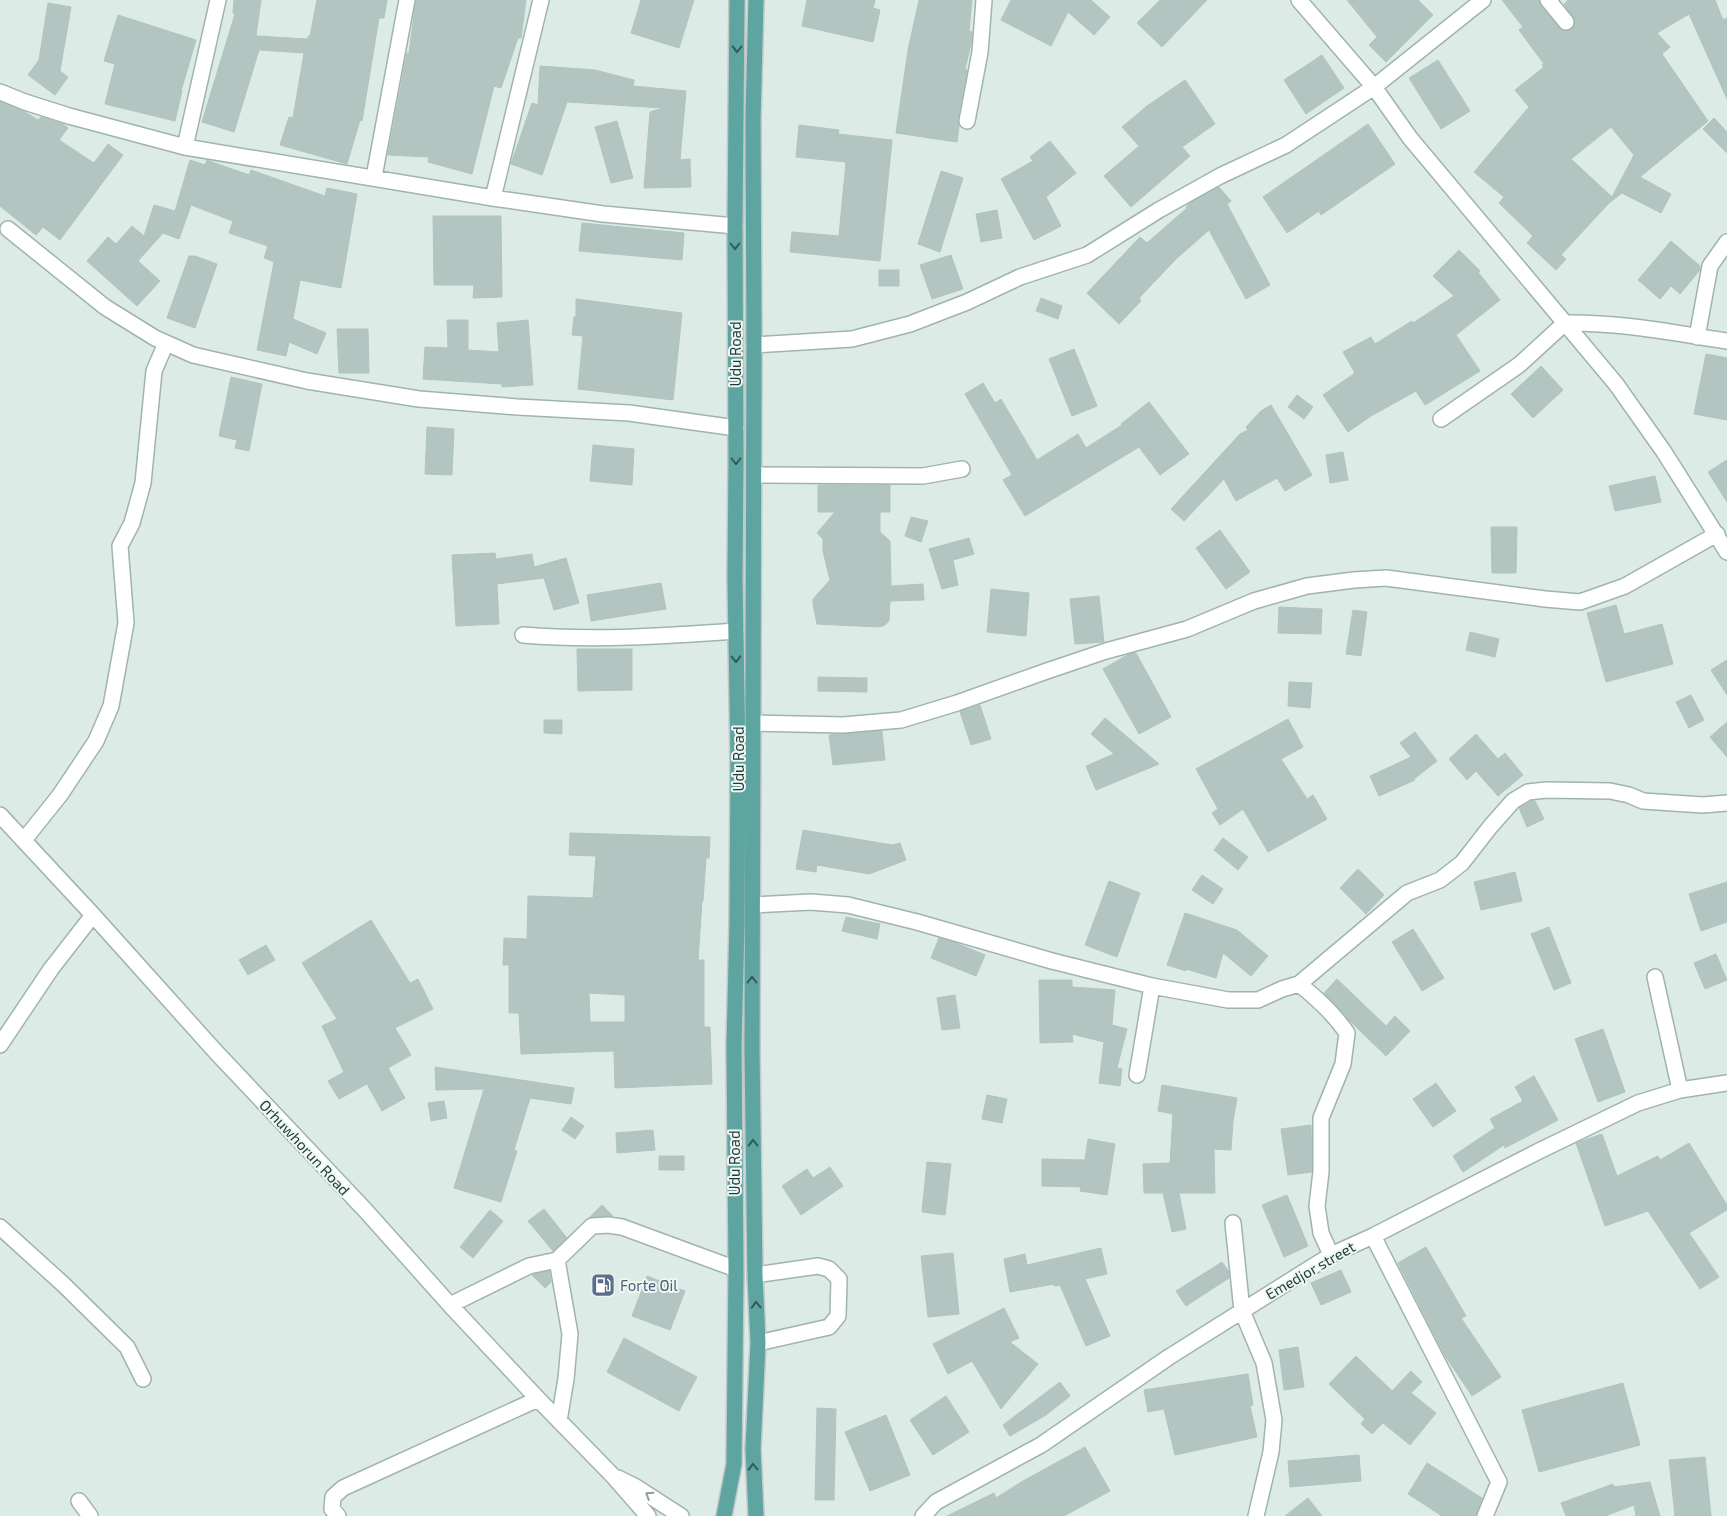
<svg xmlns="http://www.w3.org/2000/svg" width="1727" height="1516" font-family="'Exo 2',sans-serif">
  <rect width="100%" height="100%" fill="#ddebe7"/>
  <path fill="#b2c5c1" stroke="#afc5c0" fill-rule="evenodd" d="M234,0H261L256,36L308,39V36H310L317,0H387L384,18H379L362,121L360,120L347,164L280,145L289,117L293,118L304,53L259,50L234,132L202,122L235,14L233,13Z
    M416,0H526L521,38H518L501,88L494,86L472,174L428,162L429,157L388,155L407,53H409Z
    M641,0H694L679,48L631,33Z
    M807,0H875L873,8L880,10L873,42L802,26Z
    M919,0H972L969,31L972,32V40L965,69L967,70L958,119L959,126L957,142L896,133L908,50Z
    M1011,0H1091L1110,17L1094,35L1068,12L1051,46L1001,20Z
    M1160,0H1207L1162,47L1137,23Z
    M1347,0H1418L1433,15L1386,62L1369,45L1377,37Z
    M1502,0H1539L1541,6L1559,28L1567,31L1572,29L1575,21L1564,4L1568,0H1715L1723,20L1727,18V99L1689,14L1657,33L1670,47L1662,54L1708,121L1640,177L1671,194L1661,213L1622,193L1609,203L1561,255L1566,259L1556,270L1527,243L1533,236L1499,203L1504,197L1474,172L1529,107L1515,90L1544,67L1542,65L1544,64L1519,30L1523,27ZM1611,127L1634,155L1612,197L1571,159Z
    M48,3L71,7L60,71L68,77L55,95L28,75L39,60Z
    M118,15L196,40L181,91H182L175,121L105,104L115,64L104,61Z
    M1322,55L1344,88L1306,114L1284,80Z
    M1438,60L1470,111L1441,129L1409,78Z
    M540,66L595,70L634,80L633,86L686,91L680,160L690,159L691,187L644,188L650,112L663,108L567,102L542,175L511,164L532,103L538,105Z
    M1185,80L1215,124L1182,147L1190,156L1131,207L1104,176L1139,146L1122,127L1147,106Z
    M0,102L25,112L38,120L41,117L63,124L68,128L59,140L94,163L108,144L123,155L60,240L43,227L36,235L0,206Z
    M1714,118L1727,132V153L1703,129Z
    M617,121L633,178L611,183L595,127Z
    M1368,124L1395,164L1321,215L1319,211L1287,233L1263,197Z
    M799,125L839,130L838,134L892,140L880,261L790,252L792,232L839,236L846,162L796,157Z
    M1050,141L1076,173L1046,197L1061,226L1034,240L1001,179L1033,161L1030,157Z
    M190,160L205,165L207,160L209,161L249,175L251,170L325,196L327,188L357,194L341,288L300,280L293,319L326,333L317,354L289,342L286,356L257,350L274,262L264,258L268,246L229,233L233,221L191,205L179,239L163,233L138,261L160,281L137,306L87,261L108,237L116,244L132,226L144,236L154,205L175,211Z
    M941,171L963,178L940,252L918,244Z
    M1219,187L1231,201L1227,204L1270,285L1246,299L1209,230L1176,259L1139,298L1141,301L1119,324L1087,293L1140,237L1147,243L1187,208L1186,207L1190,203Z
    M997,210L1002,238L981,242L976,214Z
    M433,216H501L502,297L473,298L474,285H434Z
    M582,223L684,233L682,260L579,251Z
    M1671,241L1700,266V270L1680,294L1671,286L1660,299L1638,280Z
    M1459,250L1480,271L1478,272L1500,300L1456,335L1480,371L1425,405L1416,391L1371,416L1348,432L1323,395L1355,373L1343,352L1371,337L1375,344L1412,321L1413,323L1454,296L1433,276Z
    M951,255L963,289L932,299L920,265Z
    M189,256H195L217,264L195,328L167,318Z
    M879,270H899V286H879Z
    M1041,298L1062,306L1058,319L1036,311Z
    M576,299L682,313L673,400L578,389L583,336L572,335L574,317H576Z
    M447,320H468V350L499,352L497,323L528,320L533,385L502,387V384L423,379L425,347L448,348Z
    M337,329H368L369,373H339Z
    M1074,349L1097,406L1072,416L1049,359Z
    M1706,354L1727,358V420L1694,414Z
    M1541,366L1563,390L1533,418L1511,394Z
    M231,377L262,384L249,451L235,448L237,440L219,436Z
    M983,383L995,403L1001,399L1037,460L1078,434L1086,448L1122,425L1121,424L1149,402L1189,454L1160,475L1139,447L1025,516L1003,480L1012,475L965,394Z
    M1297,395L1313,407L1304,419L1288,407Z
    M1271,405L1312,475L1285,491L1277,478L1236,501L1224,479L1184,521L1171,509L1240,434L1248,430L1246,427L1261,411Z
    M427,427L454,429L452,475L425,474Z
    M593,445L634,449L632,485L590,481Z
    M1343,452L1348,480L1330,483L1326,455Z
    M1727,460V502L1708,472Z
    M1655,476L1661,502L1615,511L1609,486Z
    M818,485H890V512H880V532L890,541L891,586L923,584L924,600L890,601L889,621L885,625L879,627L817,624L813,604V599L830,580L823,551V539L817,533L835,512H818Z
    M911,517L928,521L921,542L905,536Z
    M1491,527H1517L1516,573H1492Z
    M1220,530L1250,572L1226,589L1196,548Z
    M969,538L974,554L953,560L958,585L942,589L929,549Z
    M495,553L496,559L532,554L534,567L566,558L579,603L554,610L544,578L497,584L499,624L456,626L452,555Z
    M661,583L666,609L591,621L587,595Z
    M991,589L1029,593L1026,636L987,632Z
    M1099,596L1104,642L1075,644L1070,599Z
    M1616,605L1624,634L1662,624L1673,664L1606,682L1587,613Z
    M1279,607L1322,609L1321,634L1278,633Z
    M1353,610L1367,612L1361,656L1346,654Z
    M1470,632L1499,639L1495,657L1466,650Z
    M577,649H632V690L578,691Z
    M1136,653L1171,717L1139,734L1103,669L1129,654Z
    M1727,660V695L1711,670Z
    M818,677L867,678V692L818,691Z
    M1289,682L1312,683L1310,708L1288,706Z
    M1691,695L1704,720L1689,728L1676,702Z
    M980,705L991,739L971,745L960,712Z
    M1105,718L1159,764L1096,790L1086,766L1114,754L1091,734Z
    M1288,719L1303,747L1281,759L1307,799L1313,795L1327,819L1268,852L1243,809L1220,825L1212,813L1218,809L1196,769Z
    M544,720H562V734L544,733Z
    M1727,722V757L1710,737Z
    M882,731L885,760L833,765L829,735Z
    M1415,732L1437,761L1414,779L1415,780L1379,796L1370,776L1411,757L1400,743Z
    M1476,734L1498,759L1505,753L1523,775L1498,796L1476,771L1467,780L1449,759Z
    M1531,801H1535L1544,819L1527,827L1519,808Z
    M803,830L892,845L900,843L906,860L869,874L817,865L816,872L796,869Z
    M570,833L710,837L709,858H706L703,901H702L698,960H704V1027H710L712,1084L615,1088L614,1051L521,1054L519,1013H509V965H503L504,938L527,939L528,896L593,898L596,856L569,855ZM589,993L625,995V1022H590Z
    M1223,838L1248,857L1238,870L1214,850Z
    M1358,869L1384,895L1366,914L1340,888Z
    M1515,872L1522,901L1481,910L1474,882Z
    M1202,875L1223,889L1213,904L1192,890Z
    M1109,881L1140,893L1117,957L1085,945Z
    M1727,882V922L1701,931L1689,894Z
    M1185,913L1237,930L1268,956L1251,976L1223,953L1216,978L1186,969V971L1167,965Z
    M846,917L880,924L877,939L842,931Z
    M371,920L410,983L418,979L433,1009L395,1028L411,1055L388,1068L405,1098L382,1111L367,1084L339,1099L328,1081L344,1072L322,1026L337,1019L302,963Z
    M1549,927L1571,983L1554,990L1531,934Z
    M1413,929L1444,978L1422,991L1392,942Z
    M939,938L956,943L985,955L976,976L931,958Z
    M266,945L275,960L248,975L239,960Z
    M1716,954L1727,980L1705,989L1694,963Z
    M1337,979L1386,1026L1395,1016L1410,1031L1386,1056L1350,1021L1324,993Z
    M1039,980H1072V987L1115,990L1112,1025L1127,1029L1117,1068L1122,1069L1120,1086L1099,1083L1104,1042L1072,1034L1073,1042L1040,1043Z
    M955,995L960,1028L942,1030L937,998Z
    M1603,1029L1625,1092L1598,1102L1575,1039Z
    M435,1067L574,1088L571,1104L530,1098L514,1150L517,1151L501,1202L454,1188L484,1089L436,1090Z
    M1534,1076L1558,1120L1505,1148L1504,1145L1463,1172L1453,1156L1495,1128L1490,1119L1523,1101L1515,1087Z
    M1436,1083L1456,1111L1433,1127L1413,1099Z
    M1162,1085L1237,1098L1233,1121L1231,1150L1214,1149L1215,1193H1179L1186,1229L1172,1232L1163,1193H1144L1143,1164L1170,1163L1173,1114L1158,1111Z
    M987,1095L1007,1099L1002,1123L982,1119Z
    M444,1101L447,1118L431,1121L428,1103Z
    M571,1117L584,1126L575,1139L562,1130Z
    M1311,1125L1312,1172L1288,1175L1281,1129Z
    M653,1130L655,1150L617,1153L616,1133Z
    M1602,1134L1617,1176L1658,1156L1660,1160L1689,1143L1727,1205V1210L1689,1233L1719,1277L1700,1289L1648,1211L1605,1226L1576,1143Z
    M1088,1139L1115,1144L1107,1195L1080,1191L1081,1187L1042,1186V1159L1085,1160Z
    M659,1156H684V1170H659Z
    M927,1162L951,1164L945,1215L922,1212Z
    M830,1167L843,1186L801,1215L782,1186L807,1169L813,1178Z
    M1287,1195L1308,1246L1284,1257L1262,1205Z
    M602,1205L613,1216L589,1218Z
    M544,1209L567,1238L553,1251L528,1221Z
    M490,1210L503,1221L473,1258L460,1247Z
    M1426,1247L1466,1316L1461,1318L1501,1377L1472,1396L1444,1354L1398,1263Z
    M1101,1248L1107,1274L1085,1279L1110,1336L1086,1346L1060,1285L1054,1286V1284L1010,1292L1004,1259L1025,1254L1027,1265Z
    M953,1253L959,1314L928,1317L921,1256Z
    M1222,1262L1229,1272V1278L1186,1306L1176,1291Z
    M1341,1270L1351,1292L1321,1305L1311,1283Z
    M549,1271L551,1282L545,1288L532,1275Z
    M647,1276L685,1291L670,1330L632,1316Z
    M1004,1308L1019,1338L1010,1342L1038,1364L1001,1409L972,1361L948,1374L933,1344Z
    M624,1338L697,1377L679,1411L607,1372Z
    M1298,1347L1304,1387L1284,1390L1279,1350Z
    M1356,1356L1392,1391L1411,1371L1422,1382L1411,1393L1436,1413L1410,1445L1383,1423L1372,1434L1361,1424L1365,1419L1329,1384Z
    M1248,1374L1253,1405L1250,1406L1257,1437L1175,1455L1164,1409L1148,1412L1144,1390Z
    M1060,1382L1070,1396L1046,1415L1010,1436L1003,1425Z
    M1623,1383L1640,1445L1539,1472L1522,1410Z
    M946,1396L969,1432L933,1455L910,1420Z
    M817,1408L836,1409L834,1500H815Z
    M886,1415L910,1475L870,1491L845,1432Z
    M1085,1447L1110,1491L1064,1516H947L994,1493L996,1498L1023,1481Z
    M1359,1455L1361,1481L1290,1487L1288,1461Z
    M1705,1457L1711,1516H1675L1669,1460Z
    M1427,1463L1482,1498L1476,1516H1442L1408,1494Z
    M1650,1482L1660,1516H1636L1634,1505L1605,1516H1566L1561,1503L1613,1484L1614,1487Z
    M1308,1498L1322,1516H1285Z"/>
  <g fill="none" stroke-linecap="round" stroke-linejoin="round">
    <g stroke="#a0b3af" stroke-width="18">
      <path id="minor" d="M1299,0L1374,87L1410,138L1616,384L1664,452L1727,552
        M1548,0L1566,22
        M0,92L25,102L69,116L185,147L493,198L603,214L735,226
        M967,121L980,52L984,0
        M185,147L218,0
        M374,177L407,0
        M493,198L541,0
        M8,229L105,307L155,338L193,355L307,381L419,399L518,407L629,413L736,428
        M1697,337L1710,266L1727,242
        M754,345L852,339L910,324L967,302L1020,277L1087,255L1159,210L1220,176L1286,145L1374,87L1483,0
        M1441,419L1519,365L1565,323C1620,322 1673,333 1727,341
        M754,475L923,476L962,469
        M523,635C594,641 665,636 736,631
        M753,723L843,725L901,720L957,703L1044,672L1106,651L1187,629L1254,601L1307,586L1354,580L1386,578L1545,599L1580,602L1625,586L1717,534
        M0,815L93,915L215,1051L366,1211L450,1305L538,1399L614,1477L648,1516
        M24,840L60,795L96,741L111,706L126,623L120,546L132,523L143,483L154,371L166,343
        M752,905L811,902L848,905L917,922L1052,961L1152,986L1228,1000H1258L1282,989L1299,984L1407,893L1440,880L1462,863L1490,827L1513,801L1528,792L1546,790L1610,791L1629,795L1643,801L1703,805L1727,803
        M1655,977L1680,1090
        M1299,984C1318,999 1334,1014 1347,1033L1343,1064L1321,1118V1172L1317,1206L1321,1233L1331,1255
        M0,1045L51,969L93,915
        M1137,1075L1152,986
        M1233,1223L1242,1311L1264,1363L1274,1420L1271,1452L1256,1516
        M0,1227L64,1285L127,1347L143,1379
        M1373,1236L1499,1482L1485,1516
        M557,1260L570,1334L566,1379L559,1421
        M755,1275L818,1266L829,1269L839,1279L838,1316L829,1327L758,1343
        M450,1305L529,1266L557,1260L592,1226L608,1225L622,1227L736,1269
        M618,1478L636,1487L681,1516
        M79,1501L90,1516
        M338,1516L332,1509L333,1497L343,1488L538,1399
        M923,1516L936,1502L1041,1445L1169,1357L1331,1255L1373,1236L1537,1152L1638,1103L1680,1090L1727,1083"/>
    </g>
    <g stroke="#c0c8c8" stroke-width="18">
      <path id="major" d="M756,0L753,119L754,345L752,1051L755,1275L758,1343L753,1449L756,1516
        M724,1516L734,1464L736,1269L734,1046L737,923L738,758L735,578L736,459L735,226L737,0"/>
    </g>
    <use href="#minor" stroke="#fff" stroke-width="15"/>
    <use href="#major" stroke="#5ea4a0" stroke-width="15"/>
  </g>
  <defs><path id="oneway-chevron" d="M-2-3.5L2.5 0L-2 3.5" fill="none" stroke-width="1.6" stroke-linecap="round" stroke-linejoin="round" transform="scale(1.25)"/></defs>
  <g stroke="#315a58">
    <use href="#oneway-chevron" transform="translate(737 49) rotate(91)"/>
    <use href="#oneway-chevron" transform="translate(735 246) rotate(90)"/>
    <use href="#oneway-chevron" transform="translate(736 461) rotate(90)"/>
    <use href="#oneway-chevron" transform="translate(736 659) rotate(89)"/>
    <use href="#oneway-chevron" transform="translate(752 980) rotate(-90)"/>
    <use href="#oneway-chevron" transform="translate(753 1143) rotate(-91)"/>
    <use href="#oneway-chevron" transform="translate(756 1305) rotate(-93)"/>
    <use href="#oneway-chevron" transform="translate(753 1467) rotate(-92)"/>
  </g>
  <use stroke="#8e9d9c" href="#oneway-chevron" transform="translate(649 1495) rotate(-147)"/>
  <defs>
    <g id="fuel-square" transform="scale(1.25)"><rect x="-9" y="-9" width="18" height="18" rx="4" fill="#5c6f8a" stroke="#eef7f4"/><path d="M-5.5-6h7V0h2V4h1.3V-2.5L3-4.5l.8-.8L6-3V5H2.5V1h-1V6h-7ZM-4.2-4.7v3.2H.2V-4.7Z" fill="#fff"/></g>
  </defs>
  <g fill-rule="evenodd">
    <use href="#fuel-square" x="603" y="1285"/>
  </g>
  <g text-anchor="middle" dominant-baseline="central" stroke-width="4" stroke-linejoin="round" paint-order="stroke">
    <g font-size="15" fill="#1e3b39" stroke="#eef7f4">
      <text transform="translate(735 354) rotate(-90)">Udu Road</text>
      <text transform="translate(738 759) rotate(-90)">Udu Road</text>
      <text transform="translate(305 1147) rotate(47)">Orhuwhorun Road</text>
      <text transform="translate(734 1163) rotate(-90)">Udu Road</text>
      <text transform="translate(1310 1270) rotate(-30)">Emedjor street</text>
    </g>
    <g font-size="15" fill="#4e5e75" stroke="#eef7f4" text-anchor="start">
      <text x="620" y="1285">Forte Oil</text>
    </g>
  </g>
</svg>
